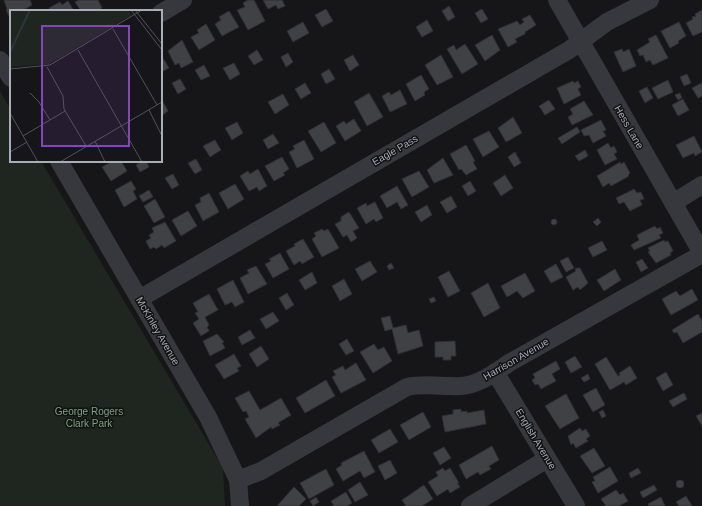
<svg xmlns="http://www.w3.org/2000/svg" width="702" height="506" font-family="Helvetica,sans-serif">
  <rect width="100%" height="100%" fill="#161618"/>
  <path fill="#1e261f" d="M0,91L11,110V161H41L223,468L225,506H0Z"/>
  <path fill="#404145" stroke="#303034" d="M4,0H30L32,5L22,11H11L10,18L6,10L7,9Z
    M79,0H98L102,8L98,11H81L75,2Z
    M248,0H254L265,21L248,30L237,10L245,7L243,3Z
    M263,0H282L285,6L278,9L276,5L268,9Z
    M68,1L74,11H51L49,8L60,2L62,5Z
    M449,6L455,17L448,21L442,11Z
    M326,9L333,21L322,27L315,15Z
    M482,9L488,19L481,23L475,13Z
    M702,10V32L693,36L686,23L693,19L692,17L696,16L695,14Z
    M229,11L239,27L222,36L215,24L221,20L219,17Z
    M530,15L536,25L525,32V34L515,39L517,42L508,47L498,29L517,21L520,25L524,22L522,19Z
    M427,20L433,31L422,37L416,27Z
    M303,22L309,33L293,42L287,31Z
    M679,22L686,36L678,41L679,43L670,48L661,31Z
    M206,24L215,40L199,50L191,37L199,33L197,30Z
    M492,35L500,50L485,61L475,45Z
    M656,35L668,58L653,65L650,60L646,62L643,55L640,56L637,50L650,42L648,39Z
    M182,40L193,62L181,68L179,63L175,65L168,51Z
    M465,44L478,64L462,74L447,49L454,45L456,50Z
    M622,49L623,52L629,49L636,66L623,72L614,52Z
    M257,50L263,60L254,65L248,56Z
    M288,53L293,62L286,67L281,57Z
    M161,55L169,68L161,72Z
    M353,55L359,65L350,71L344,60Z
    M441,55L453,77L437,85L425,65Z
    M234,63L240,74L230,80L223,68Z
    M204,65L210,76L201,80L195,70Z
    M329,69L335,79L326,84L321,74Z
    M687,74L691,83L684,86L680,77Z
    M421,75L429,89L424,92L425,95L415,101L406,84Z
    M180,79L186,89L178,94L172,83Z
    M668,80L673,92L658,99L652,88Z
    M573,81L574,83L578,81L581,87L578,89L581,95L564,104L557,88Z
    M305,83L311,93L301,99L295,89Z
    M702,83V96L698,98L692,88Z
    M647,87L653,98L645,103L639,91Z
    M400,90L407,104L390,112L382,96L389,92L391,95Z
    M369,93L383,117L367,126L354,102Z
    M680,93L682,98L678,100L675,95Z
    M283,94L289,105L275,114L268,102Z
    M683,99L689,110L678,116L672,105Z
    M162,100L168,111L161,116V101Z
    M549,100L555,109L545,115L539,106Z
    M584,101L593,115L572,125L568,117L573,114L570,109Z
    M513,117L522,133L506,142L498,128Z
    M354,119L361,131L345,141L336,126L344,121L346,124Z
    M601,120L606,130L603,131L606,136L593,143L589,135L584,136L581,130Z
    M237,122L243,133L232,140L225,128Z
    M324,122L336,143L321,152L308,131Z
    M577,127L580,132L562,144L558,138Z
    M489,131L499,147L483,157L473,139Z
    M273,134L279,143L268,149L263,140Z
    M694,136L702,152L695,156L694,153L683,158L676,145Z
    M215,140L221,150L210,157L203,146Z
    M304,140L314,159L297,168L289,152L295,149L293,146Z
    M608,143L611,148L614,146L617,152L614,154L617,159L605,165L597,150Z
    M466,145L475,161L473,162L477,169L466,175L461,169L459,170L450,154Z
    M585,150L588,156L579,161L575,156Z
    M515,152L521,163L514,167L508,157Z
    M282,157L289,169L283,173L285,175L274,181L265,166Z
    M443,158L453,175L434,183L427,170Z
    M196,159L202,170L195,174L188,163Z
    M113,161H121L127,171L111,181L102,167Z
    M143,161H146L149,167L140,172L136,165Z
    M620,162L621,164L624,162L630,173L628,175L629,176L611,186L609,183L603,187L597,176Z
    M258,169L267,186L259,191L257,187L249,191L240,176L248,171L250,174Z
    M419,171L429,187L412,197L402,179Z
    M173,174L179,185L172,189L165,178Z
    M505,175L513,188L501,196L493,183Z
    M131,181L136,189L133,191L137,199L124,207L115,190Z
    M470,181L476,191L468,196L462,186Z
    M235,184L244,199L228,209L219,193Z
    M397,186L408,205L401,209L397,202L387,208L380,196Z
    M634,189L637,193L641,192L644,199L640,200L642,205L630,211L624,202L619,204L616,198Z
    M149,190L153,197L143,202L139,196Z
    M209,193L219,212L203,221L195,205L201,202L200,198Z
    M451,196L457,207L447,213L440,202Z
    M155,199L165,217L154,223L144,206Z
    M375,202L383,218L376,222L374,219L366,224L357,208L366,203L367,206Z
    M427,205L432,215L421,222L415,212Z
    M188,211L197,226L181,236L172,220Z
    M349,212L359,228L353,231L357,238L351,242L347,235L343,237L335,224L341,221V217Z
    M598,218L601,222L597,226L593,222Z
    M551 222a3 3 0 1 1 6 0a3 3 0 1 1-6 0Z
    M165,222L176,241L164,248L162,245L156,249L154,247L150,249L146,241L151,238L149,235L154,232L152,228Z
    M655,226L657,229L660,227L663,233L659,235L661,238L634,250L631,245L639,240L637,235Z
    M322,229L324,231L328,229L339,248L322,257L312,239L316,236L314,233Z
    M303,239L314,257L302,264L300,261L294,265L286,251L295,246L294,244Z
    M664,240L665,242L668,241L673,251L670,253L671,255L656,263L648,252L650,251L648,248Z
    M602,241L607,250L593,257L588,248Z
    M280,253L289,269L273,278L265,264L271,261L269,259Z
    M568,257L574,268L566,272L560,261Z
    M642,259L648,268L641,272L636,262Z
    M370,261L377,272L362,281L355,269Z
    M391,263L394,268L389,270L387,266Z
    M556,264L563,277L551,283L544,271Z
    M256,266L267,284L248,294L240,278L249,273L247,270Z
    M577,268H580L588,283L580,290L578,287L573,290L566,277L576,271L575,269Z
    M615,269L621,280L604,291L597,280Z
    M449,271L460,291L448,297L438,277Z
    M312,272L317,283L305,290L299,280Z
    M525,273L535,291L523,298L517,291L507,297L501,286Z
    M344,279L352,294L340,301L332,286Z
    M233,280L244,302L235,307L232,302L225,305L217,289Z
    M488,283L500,308L484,317L471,293Z
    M692,289L698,300L671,315L662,299L676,291L680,296Z
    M287,293L294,305L286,310L279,298Z
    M209,294L218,310L205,317L209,325L207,327L209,331L201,336L193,323L199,319L195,313L198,312L193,303Z
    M434,297L436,301L431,303L429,299Z
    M273,312L279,321L266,329L260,319Z
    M698,314L702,321V332L683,343L677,332L674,333L672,330Z
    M390,316L393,328L406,325L408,333L419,330L423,346L398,354L392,329L385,331L381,318Z
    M250,330L255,338L242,345L238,337Z
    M217,334L224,342L222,343L225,348L210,356L203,341Z
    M347,339L354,351L346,355L339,344Z
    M455,341L456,356H451V360H443V357H435V342Z
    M374,344L378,350L384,347L392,361L373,373L360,352Z
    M261,346L269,359L257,367L249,354Z
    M234,354L241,366L237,368L239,371L224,379L215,365Z
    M575,356L582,367L571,373L565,362Z
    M606,357L618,376L620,375L619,373L630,366L637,378L626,385L624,382L610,390L595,364Z
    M556,361L560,369L552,374L556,381L541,389L538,384L535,385L532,380L535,378L533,374Z
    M356,363L366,380L341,393L332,377L336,375L333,371L343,366L345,370Z
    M666,372L673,385L663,391L656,378Z
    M588,374L590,379L584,382L581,378Z
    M326,380L335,396L305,413L296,398Z
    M596,388L605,405L593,412L583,395Z
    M249,391L260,410L281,398L291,415L278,423L280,425L272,429L271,427L256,438L245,419L249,417L246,411L243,412L235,398Z
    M684,393L687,399L673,407L669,401Z
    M566,394L579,418L560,429L545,406Z
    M461,409V412L467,411V413L484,410L486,424L445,432L442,416L453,414V410Z
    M603,410L606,416L602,418L599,412Z
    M423,412L431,427L409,440L400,425Z
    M702,413V426L696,416Z
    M580,428L582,431L586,429L590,436L586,439L588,441L576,448L573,443L571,445L568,436Z
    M390,429L398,442L379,453L371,440Z
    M492,446L499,460L489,466L491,469L480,475L478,472L466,479L459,465Z
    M444,447L451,458L440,465L433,453Z
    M594,448L605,466L592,473L580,456Z
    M364,451L375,472L364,478L360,471L343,481L336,469L342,465L341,463Z
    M390,460L397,473L385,480L378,466Z
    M610,467L618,481L598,493L592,482L595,481L593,477Z
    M443,468L445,471L450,468L459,483H457L460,487L450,493L448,489L437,496L428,482L438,476L436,472Z
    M638,468L641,473L631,478L629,473Z
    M326,469L334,485L309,499L300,483Z
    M676 484a4 4 0 1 1 8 0a4 4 0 1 1-8 0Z
    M360,482L368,495L355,502L348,490Z
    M424,485L433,499L422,506H406L402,500Z
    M654,485L657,490L643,498L640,492Z
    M294,487L306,499L299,506H277Z
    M616,490L620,495L623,493L628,501L619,506H606L601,499Z
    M346,492L352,503L347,506H334L331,501Z
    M686,496L692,506H679L676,502Z
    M316,497L319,502L313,506L310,501Z
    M661,497L665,506H649L648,504Z"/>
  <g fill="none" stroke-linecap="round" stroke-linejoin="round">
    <path stroke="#37383d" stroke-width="18" d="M557,0L702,253
      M161,13L183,0
      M0,60L11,78
      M59,161L208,417L238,480L240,506
      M673,203L702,185
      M139,299L569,50L607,22L650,0
      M495,372L576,506
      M238,480L261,471L407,387C425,383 443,387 461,386C479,385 494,373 509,363L702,254
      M470,506L547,459"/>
  </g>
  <g text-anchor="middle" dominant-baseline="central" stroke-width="3" stroke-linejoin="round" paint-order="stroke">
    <g font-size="10" fill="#a8adb8" stroke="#111113">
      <text transform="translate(629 127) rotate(60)">Hess Lane</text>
      <text transform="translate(395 150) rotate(-30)">Eagle Pass</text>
      <text transform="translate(158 331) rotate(60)">McKinley Avenue</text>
      <text transform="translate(516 359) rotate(-30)">Harrison Avenue</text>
      <text transform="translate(536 439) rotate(59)">English Avenue</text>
    </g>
    <g font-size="10" fill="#7fa381" stroke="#111113">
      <text x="89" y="411">George Rogers<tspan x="89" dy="12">Clark Park</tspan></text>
    </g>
  </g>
  <g transform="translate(10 10)">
    <rect width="152" height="152" fill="#161618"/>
    <path d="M0,0H118L122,5L39,54L0,57Z" fill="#1e261f"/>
    <path fill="none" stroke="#2c353c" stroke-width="2" d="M0,42L20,0"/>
    <path fill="none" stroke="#505258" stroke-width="1" d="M121,0L152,40M125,0L152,34M103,19L147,95M68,40L132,152M37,57L53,86L54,99L76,136M0,59L40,55L132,0M20,83L29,92L40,110M139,100L152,126M0,103L28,152M13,126L55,101M85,131L95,152M0,142L17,132M50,152L152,92"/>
    <path fill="#8446be" fill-opacity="0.15" stroke="#8446be" stroke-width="2" d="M32,16H119V136H32Z"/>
    <rect width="152" height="152" fill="none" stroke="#a8adb8" stroke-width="2"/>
  </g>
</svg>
